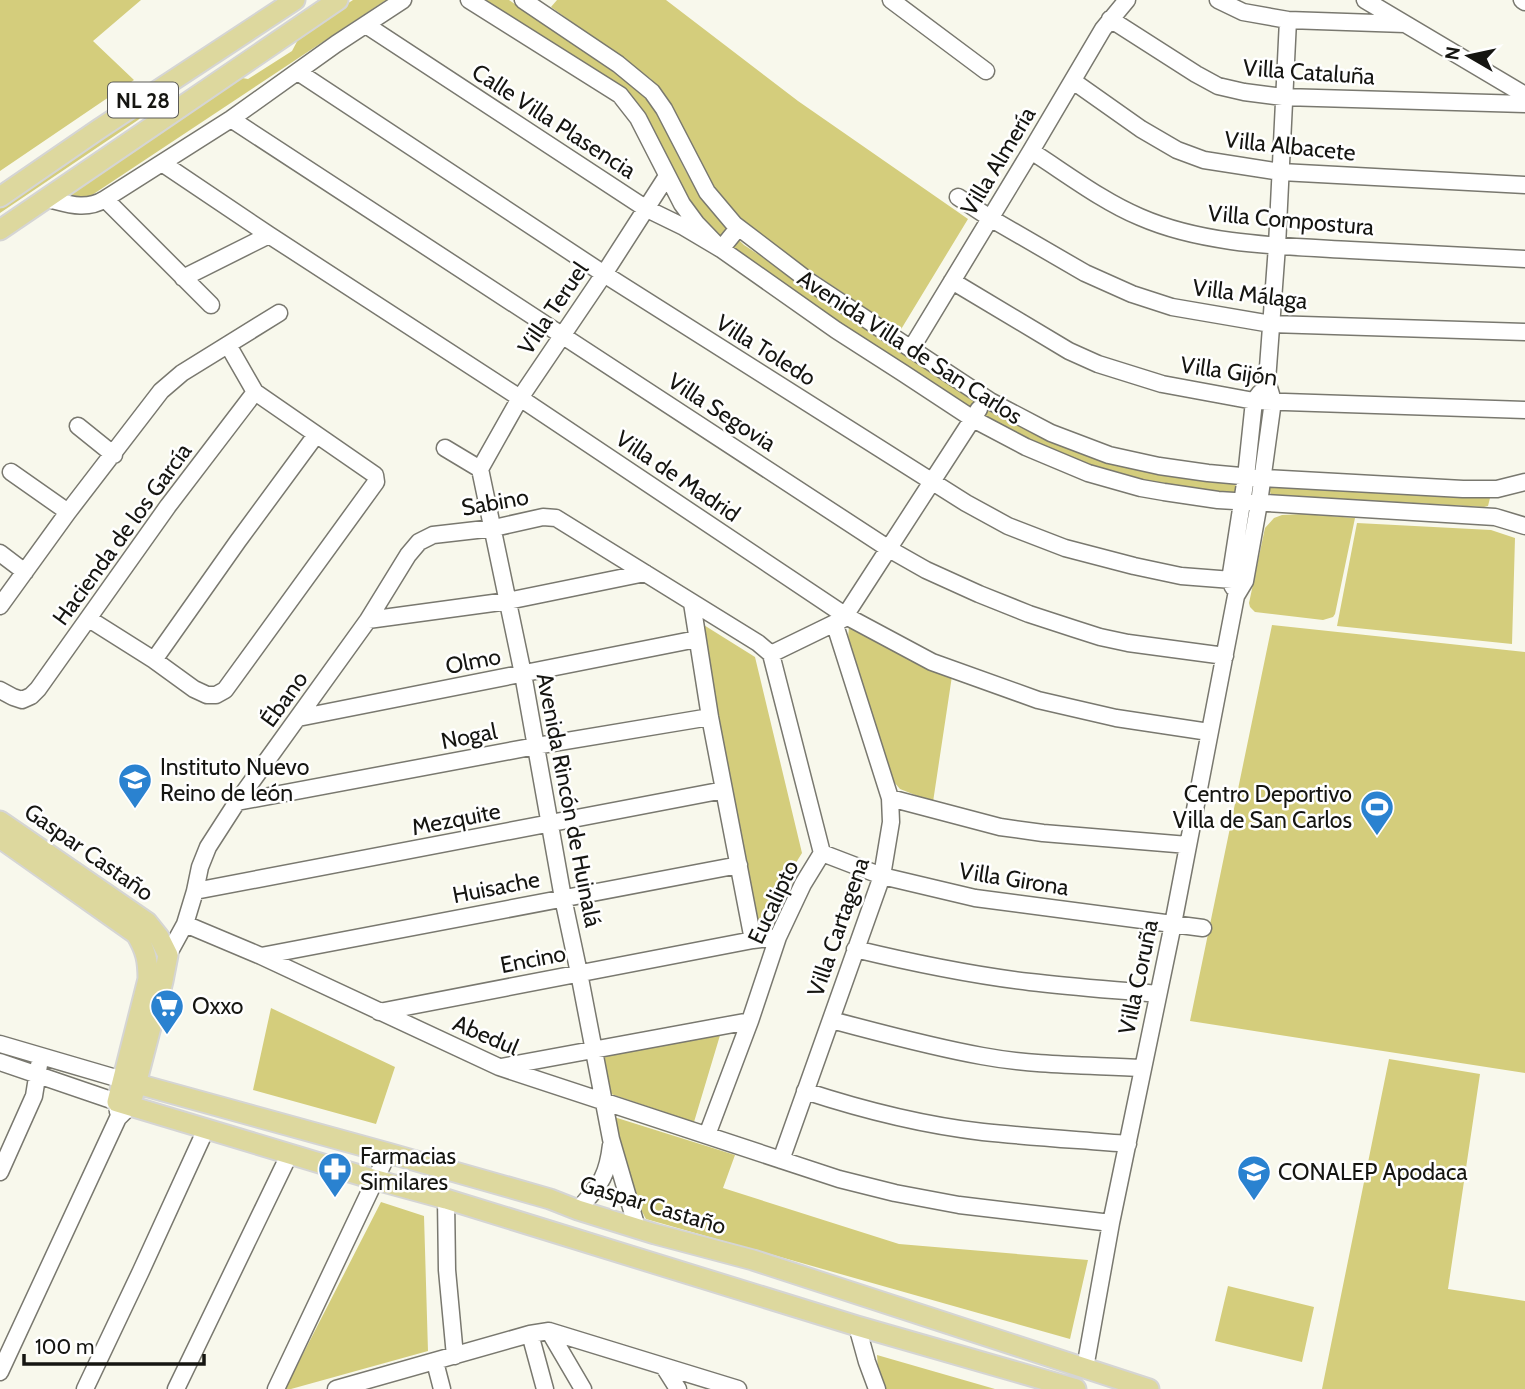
<svg xmlns="http://www.w3.org/2000/svg" width="1525" height="1389" font-family="Cabin,sans-serif">
  <rect width="100%" height="100%" fill="#f8f8ec"/>
  <path fill="#d4cd7c" d="M0,0H141L93,41L134,80L0,171Z
    M353,0H386L89,197L69,195L65,192L236,77L248,79L292,51L301,34Z
    M483,0H509L638,89C649,101 660,113 667,128C671,138 674,148 679,158C695,192 717,219 744,245L942,376L1026,427L1236,483L1235,492L1233,494L1161,486L1107,473L993,424L757,269L717,238L693,211L647,119Z
    M557,0H666L798,101L968,219L900,331L748,229L715,197L662,94L651,79L551,7Z
    M158,101L138,120L0,213V203Z
    M1272,485L1486,496L1490,498L1488,506L1484,507L1271,495L1269,488Z
    M1304,514L1355,518L1335,614L1333,617L1323,620L1255,612L1250,607L1249,603L1265,528L1274,518L1282,515Z
    M1357,523L1491,530L1515,538L1512,644L1337,626Z
    M699,622L755,657L802,853L774,898L764,928H755Z
    M1272,625L1525,652V1073L1190,1021Z
    M849,627H855L952,676L933,802L900,789L888,775L879,751L848,638Z
    M271,1008L395,1067L376,1124L253,1090Z
    M721,1032L694,1122L611,1094L603,1052Z
    M1389,1059L1480,1074L1448,1289L1525,1301V1389H1322Z
    M614,1117L735,1155L723,1188L899,1244L1088,1260L1070,1339L646,1219L622,1174Z
    M381,1202L424,1216L428,1351L291,1389H285Z
    M1228,1286L1314,1307L1302,1362L1215,1341Z
    M877,1355L995,1389H886L878,1370Z"/>
  <g fill="none" stroke-linecap="round" stroke-linejoin="round">
    <g stroke="#79786f" stroke-width="19">
      <path id="minor" d="M469,0L620,95L638,118L682,204L696,223L721,249L836,330L903,373L973,419L1026,447L1088,473L1141,488L1164,492L1218,500L1495,517L1525,526
        M523,0L618,64L652,92L664,109L707,192L734,224L810,282L940,368L990,401L1051,433L1109,455L1159,466L1208,473L1263,478L1463,489H1497L1525,482
        M891,0L986,71
        M1218,0L1243,12L1288,20L1405,24
        M1365,0L1525,95
        M1522,0L1525,2
        M1110,19L1196,74L1218,86L1244,92L1283,97L1525,104
        M366,25L645,208L684,227L721,249L738,228
        M298,72L604,274L966,503L1008,526L1065,548L1134,566L1181,576L1245,581
        M1073,81L1141,129L1177,150L1204,160L1281,172L1525,185
        M231,119L889,549L926,570L979,594L1029,614L1075,629L1100,637L1128,643L1225,656
        M1031,151C1067,174 1102,201 1140,217C1204,245 1281,246 1350,250C1408,253 1467,256 1525,259
        M162,163L269,235L520,398L846,616L932,662L1038,700L1116,718L1209,732
        M958,197L990,218L1085,273L1132,294L1172,307L1271,324L1525,332
        M48,199C68,204 86,211 105,199L211,305
        M105,199L231,119L336,44L403,0
        M183,278L269,235
        M952,281L1069,351L1098,364L1162,384L1254,401L1525,410
        M911,349L1031,151L1103,29L1127,0
        M78,426L114,455
        M445,448L480,469
        M480,469L523,674L563,898L579,973L611,1139L637,1228
        M480,469L520,398L604,274L667,176
        M11,472L68,512
        M0,553L25,572
        M1233,587L1230,580L1246,477L1254,401L1260,393
        M692,603L710,717L753,940
        M0,606L68,512L161,391L182,373L279,313
        M89,619L154,660L194,689L207,695H216L225,690L376,482L375,475L255,392L228,345
        M368,620L508,601L645,573
        M771,654L843,619L979,409
        M154,660L238,541L316,435
        M0,690L13,697L22,700L31,696L38,689L168,506L255,392
        M298,718L697,639
        M890,798L1000,827L1043,833L1188,845
        M237,802L536,746L710,717
        M822,853L882,876L975,898L1203,928
        M195,891L724,790
        M185,924L261,956L499,1067L839,1179L895,1193L959,1205L1111,1223
        M855,949C913,963 971,975 1030,982C1072,987 1115,990 1158,994
        M168,955L185,924L195,891L200,867L208,847L237,802L368,620L408,555L419,542L433,535L494,528L543,517L556,518L758,643L771,654L822,853L803,884L778,937L750,1021L707,1135
        M261,956L739,865
        M379,1012L753,940L778,937
        M831,1020C881,1033 931,1047 982,1056C1035,1066 1089,1065 1143,1068
        M0,1044L123,1080
        M0,1062L117,1102L118,1112
        M501,1067L750,1021
        M805,1091C863,1110 922,1125 983,1132C1031,1137 1080,1140 1128,1144
        M781,1160L882,876L891,822L890,798L835,625
        M0,1172L34,1096L39,1065
        M446,1199L447,1270L455,1356
        M578,1210C599,1185 607,1179 611,1145
        M857,1326L867,1362L877,1389
        M549,1331L583,1389
        M530,1334L545,1389
        M435,1362L442,1389
        M664,1367L678,1389
        M1085,1368L1111,1223L1173,924L1236,596L1245,581L1259,503L1273,401L1267,381L1277,246L1288,20
        M0,1372L118,1118L130,1106
        M85,1389L141,1271L206,1129
        M176,1389L290,1153
        M276,1389L388,1153
        M336,1389L530,1334L549,1331L738,1389"/>
    </g>
    <g stroke="#d5d5d4" stroke-width="23">
      <path id="major" d="M0,197L99,129L295,0
        M0,230L338,0
        M0,821L147,922L159,937L168,955L163,981L133,1096
        M0,838L136,934C146,951 148,960 148,979L117,1102L376,1180L446,1199L857,1326L1076,1389
        M123,1080L388,1153L550,1199L578,1210L655,1234L753,1260L1149,1389"/>
    </g>
    <use href="#minor" stroke="#fff" stroke-width="16"/>
    <use href="#major" stroke="#ddd89e" stroke-width="19"/>
  </g>
  <defs>
    <g id="school-pin" transform="scale(1.75)"><path d="M0 17L-7.5 6A9.5 9.5 0 1 1 7.5 6Z" fill="#2a82d0" stroke="#fff"/><path d="M0-5L7-2L0 1L-7-2ZM-4 1L0 2.5L4 1V4Q0 6-4 4Z" fill="#fff"/></g>
    <g id="stadium-pin" transform="scale(1.75)"><path d="M0 17L-7.5 6A9.5 9.5 0 1 1 7.5 6Z" fill="#2a82d0" stroke="#fff"/><path d="M0-5a6.5 5 0 1 0 0 10a6.5 5 0 1 0 0-10ZM-3.5-1.8h7v3.6h-7Z" fill="#fff"/></g>
    <g id="supermarket-pin" transform="scale(1.75)"><path d="M0 17L-7.5 6A9.5 9.5 0 1 1 7.5 6Z" fill="#2a82d0" stroke="#fff"/><path d="M-6-5.5h2.5l.6 2H6L4.5 2H-2.5L-4.4-4H-6ZM-1.5 3.2a1.3 1.3 0 1 0 .1 0ZM3 3.2a1.3 1.3 0 1 0 .1 0Z" fill="#fff"/></g>
    <g id="pharmacy-pin" transform="scale(1.75)"><path d="M0 17L-7.5 6A9.5 9.5 0 1 1 7.5 6Z" fill="#2a82d0" stroke="#fff"/><path d="M-2-6h4v4h4v4h-4v4h-4v-4h-4v-4h4Z" fill="#fff"/></g>
  </defs>
  <g fill-rule="evenodd">
    <use href="#school-pin" x="135" y="780"/>
    <use href="#stadium-pin" x="1377" y="807"/>
    <use href="#supermarket-pin" x="167" y="1006"/>
    <use href="#pharmacy-pin" x="335" y="1169"/>
    <use href="#school-pin" x="1254" y="1172"/>
  </g>
  <g text-anchor="middle" dominant-baseline="central" stroke-width="5" stroke-linejoin="round" paint-order="stroke">
    <rect fill="#fff" stroke="#5b5b58" stroke-width="2" x="108" y="82.5" width="70" height="35" rx="5"/>
    <g font-size="21" font-weight="bold" fill="#151511">
      <text x="143" y="100">NL 28</text>
    </g>
    <g font-size="23" fill="#151511" stroke="#fff">
      <text transform="translate(1309 72) rotate(4)">Villa Cataluña</text>
      <text transform="translate(554 121) rotate(33)">Calle Villa Plasencia</text>
      <text transform="translate(1290 146) rotate(6)">Villa Albacete</text>
      <text transform="translate(998 161) rotate(-59)">Villa Almería</text>
      <text transform="translate(1291 220) rotate(5)">Villa Compostura</text>
      <text transform="translate(1250 294) rotate(7)">Villa Málaga</text>
      <text transform="translate(553 308) rotate(-56)">Villa Teruel</text>
      <text transform="translate(910 347) rotate(33)">Avenida Villa de San Carlos</text>
      <text transform="translate(766 350) rotate(32)">Villa Toledo</text>
      <text transform="translate(1229 371) rotate(8)">Villa Gijón</text>
      <text transform="translate(722 412) rotate(33)">Villa Segovia</text>
      <text transform="translate(678 476) rotate(34)">Villa de Madrid</text>
      <text transform="translate(495 502) rotate(-10)">Sabino</text>
      <text transform="translate(122 534) rotate(-54)">Hacienda de los García</text>
      <text transform="translate(473 661) rotate(-11)">Olmo</text>
      <text transform="translate(284 699) rotate(-54)">Ébano</text>
      <text transform="translate(469 736) rotate(-11)">Nogal</text>
      <text transform="translate(569 800) rotate(79)">Avenida Rincón de Huinalá</text>
      <text transform="translate(456 819) rotate(-11)">Mezquite</text>
      <text transform="translate(89 852) rotate(35)">Gaspar Castaño</text>
      <text transform="translate(1014 879) rotate(9)">Villa Girona</text>
      <text transform="translate(496 887) rotate(-11)">Huisache</text>
      <text transform="translate(773 902) rotate(-65)">Eucalipto</text>
      <text transform="translate(838 927) rotate(-71)">Villa Cartagena</text>
      <text transform="translate(533 959) rotate(-11)">Encino</text>
      <text transform="translate(1138 977) rotate(-78)">Villa Coruña</text>
      <text transform="translate(486 1035) rotate(23)">Abedul</text>
      <text transform="translate(653 1205) rotate(17)">Gaspar Castaño</text>
    </g>
    <g font-size="23" fill="#151511" stroke="#fff" text-anchor="start">
      <text x="160" y="767">Instituto Nuevo<tspan x="160" dy="26">Reino de león</tspan></text>
      <text x="1352" y="794" text-anchor="end">Centro Deportivo<tspan x="1352" dy="26">Villa de San Carlos</tspan></text>
      <text x="192" y="1006">Oxxo</text>
      <text x="360" y="1156">Farmacias<tspan x="360" dy="26">Similares</tspan></text>
      <text x="1278" y="1172">CONALEP Apodaca</text>
    </g>
  </g>
  <g transform="translate(1469 56) rotate(279)" stroke="#ffffff" stroke-width="5" paint-order="stroke">
  <path d="M0-5L12 26L0 18L-12 26Z" fill="#151511"/>
  <text y="-10" font-size="19" font-weight="bold" text-anchor="middle" fill="#151511">N</text>
  </g>
  <path d="M24 1354v10h180v-10" fill="none" stroke="#151511" stroke-width="3.5"/>
  <text x="35" y="1354" font-size="21" fill="#151511" stroke="#ffffff" stroke-width="5" paint-order="stroke">100 m</text>
</svg>
